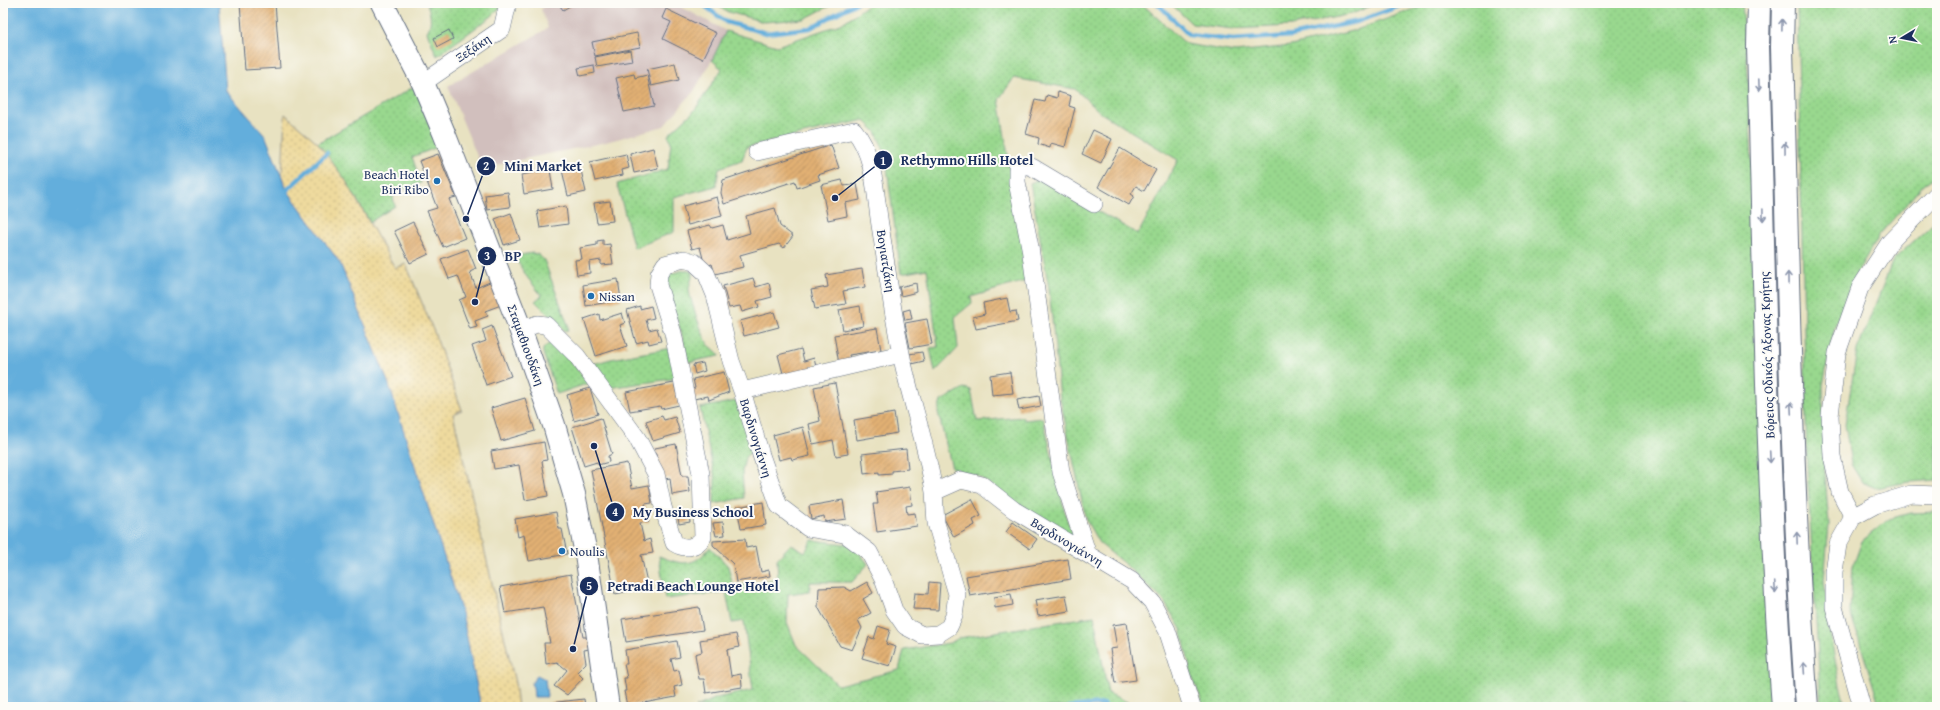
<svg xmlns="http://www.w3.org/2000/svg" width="1940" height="710" font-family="'Gentium Book Plus',serif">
  <defs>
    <pattern id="grass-dots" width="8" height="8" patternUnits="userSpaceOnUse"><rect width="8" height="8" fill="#99d88e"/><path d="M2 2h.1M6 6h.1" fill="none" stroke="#83ba7d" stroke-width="1.8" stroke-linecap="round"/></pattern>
    <pattern id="sand-dots" width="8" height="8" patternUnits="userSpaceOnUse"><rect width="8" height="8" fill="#eeda9e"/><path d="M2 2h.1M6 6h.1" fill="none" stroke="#ccbb8a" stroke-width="1.8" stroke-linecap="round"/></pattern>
    <pattern id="building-hatch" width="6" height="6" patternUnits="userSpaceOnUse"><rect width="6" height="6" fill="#e2b073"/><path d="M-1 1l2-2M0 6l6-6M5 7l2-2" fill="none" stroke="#b69062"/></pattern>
  </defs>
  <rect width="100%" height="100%" fill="#fdfcf7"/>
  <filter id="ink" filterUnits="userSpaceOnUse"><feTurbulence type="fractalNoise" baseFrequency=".025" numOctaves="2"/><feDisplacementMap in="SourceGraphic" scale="8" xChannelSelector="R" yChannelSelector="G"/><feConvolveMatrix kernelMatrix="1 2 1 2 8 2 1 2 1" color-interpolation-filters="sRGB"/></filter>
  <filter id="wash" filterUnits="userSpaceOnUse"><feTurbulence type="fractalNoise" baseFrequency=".012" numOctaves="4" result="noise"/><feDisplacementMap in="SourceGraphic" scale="16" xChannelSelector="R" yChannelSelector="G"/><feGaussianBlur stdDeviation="0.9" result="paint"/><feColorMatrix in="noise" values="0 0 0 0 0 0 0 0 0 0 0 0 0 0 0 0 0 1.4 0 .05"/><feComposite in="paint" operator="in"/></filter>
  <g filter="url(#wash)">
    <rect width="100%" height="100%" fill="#e8e2c1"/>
    <path fill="#d1bfbd" d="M550,3H674L726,31L712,60L694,91L664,126L606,142L482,168L448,86L548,28L541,9Z"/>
    <path fill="url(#grass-dots)" stroke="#5a8476" d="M427,3H500V8L492,16L437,56L427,32C433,21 430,14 427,3Z
      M714,3H835L804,19L764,22L725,11Z
      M871,3H1141L1186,44L1235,52L1291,46L1356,30L1431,3H1742L1748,74L1776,707H1253L1252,704L1244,707H1204L1192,676L1181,629L1163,600L1127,566L1099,543L1086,520L1060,398L1049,288L1030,183L1040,179L1138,234L1178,160L1101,113L1075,89L1014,78L999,99L1009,162L1032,279L971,297L972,303L955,317L958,348L935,372L930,348L938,347L927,269L901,274L885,153L876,132L864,120L747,147L742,160L719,168L716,186L674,197V232L634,248L617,184L668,169L671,142L668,135L694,111L722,69L712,60L726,31L777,46L841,24Z
      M1170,3H1378L1352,14L1291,26L1233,29L1192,24Z
      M1797,3H1937V175L1924,184L1879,235L1854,278L1835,326L1823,385L1824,462L1829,525L1824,580L1829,628L1840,686L1846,707H1821L1807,466Z
      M415,86L440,146L412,157L421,183L392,193L395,206L370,222L346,181L318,143Z
      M1937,220V480L1909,482L1876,488L1862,482L1851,464L1845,424L1857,350L1893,260Z
      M533,253L539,255L544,260L568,325V331L564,330L535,301L542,296L527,277L514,256Z
      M685,270L692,272C693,279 689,284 689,290C689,296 704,341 709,345C713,349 716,350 720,356L688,362C685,349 683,337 679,325C674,309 660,290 669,274Z
      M554,342L589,383L557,394L543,353V349L547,345Z
      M671,348L678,378L608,388L590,365L611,359Z
      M964,388L971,390L977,421L1022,417L1024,420L1043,418L1066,517L1075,538L1043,521L978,476L952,468L938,412L941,401Z
      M736,401L753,450L745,457L742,472L744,498L714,504L715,478L700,408Z
      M1937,512V707H1880L1850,611L1853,566L1862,541L1889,519L1910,513Z
      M812,540L854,545L868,564L852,582H810V591L788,594L787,622L796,645L838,685L899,670L904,650L950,643L959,638L1094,616L1108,693L1138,707H696L717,698L753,690L744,621L732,623L726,592L665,599L659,556C682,565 694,568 710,547L728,566L733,586L778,580L777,559L791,544L805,552Z"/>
    <path fill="url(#sand-dots)" stroke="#84847e" d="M285,114L318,143L346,181L395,268L406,264L436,337L462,410L453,414L515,683L518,707H481L462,613L388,382L340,263L287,190L282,177Z"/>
    <path fill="#64aedc" stroke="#406e9d" d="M3,3H219L226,91L265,135L287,190L340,263L388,382L462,613L481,707H3Z
      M537,675L545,679L547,697H534L533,687L531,684Z"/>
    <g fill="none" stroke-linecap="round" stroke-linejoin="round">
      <path stroke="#64aedc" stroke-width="4.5" d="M701,3L726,22L766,33L810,28L856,3
        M1157,3L1189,35L1233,40L1291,36L1359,21L1408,3
        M287,190L327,153
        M1069,707L1104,704"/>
    </g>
    <g id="blocks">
      <path fill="url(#building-hatch)" d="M240,3H275L280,68L245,70Z
        M558,3H575L563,10Z
        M666,9L716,33L703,59L663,39L671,22L662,18Z
        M449,30L453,39L438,47L434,38Z
        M637,33L640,47L595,56L592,42Z
        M630,50L632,61L597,67L595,57Z
        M675,63L679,80L651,86L647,69Z
        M594,65L595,73L580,76L578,68Z
        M634,74L635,78L647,75L654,106L624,112L616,78Z
        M1058,92L1071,96L1069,106L1075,108L1065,147L1051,143L1050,148L1038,144L1039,138L1026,134L1035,100L1045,102L1047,95L1057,98Z
        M1093,130L1112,139L1101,163L1082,154Z
        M831,145L839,168L818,175L820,180L797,188L795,181L724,204L721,193L723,180Z
        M653,148L658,168L634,173L630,154Z
        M1120,148L1156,170L1144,191L1136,186L1131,194L1134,196L1129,205L1098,187Z
        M438,154L456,197L449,199L465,238L443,247L427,211L437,208L419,161Z
        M626,154L629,168L622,170L623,175L595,181L590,162Z
        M580,166L586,192L568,196L562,170Z
        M550,170L553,189L524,194L521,175Z
        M842,180L844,186L857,184L860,200L845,203L847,216L828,220L821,185Z
        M508,192L510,207L487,210L485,195Z
        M717,197L722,216L688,225L683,206Z
        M610,201L613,221L597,223L594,203Z
        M566,206L568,224L540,228L537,211Z
        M775,208L780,226L793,236L784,248L779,244L740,255L743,267L715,274L712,264L705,266L700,247L692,249L687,231L710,225L712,228L723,225L727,240L750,233L746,216Z
        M511,213L520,240L504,245L495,219Z
        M413,222L429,254L410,263L394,231Z
        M603,240V245L610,244L613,264L601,265V260L589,262L590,273L577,275L575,260L582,259L580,248L597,245V241Z
        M468,249L476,269L470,272L476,288L492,281L501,305L485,311L488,316L475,321L477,327L470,329L459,300L466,297L458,276L449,279L441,259Z
        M862,269L865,287L843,291L846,304L815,309L811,290L828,287L826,275Z
        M753,278L756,287L769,283L772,297L757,301L759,307L742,312L740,306L729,308L723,286Z
        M618,279L621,300L586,306L583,285Z
        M916,283L917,292L901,296L899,287Z
        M1007,298L1010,312L1016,311L1018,321L976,329L973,317L985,314L983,303Z
        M640,306V309L651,306L654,318L646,320L649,330L657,328L661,341L649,344L648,340L636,343L627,310Z
        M860,306L863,326L843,330L839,310Z
        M910,309L912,319L905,320L903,311Z
        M774,312L779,327L744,336L740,321Z
        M622,313L625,323L620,325L627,346L596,356L584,319L599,314L600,320Z
        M927,319L932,344L910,348L905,323Z
        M492,326L511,376L486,385L472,346L486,341L482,330Z
        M877,328L881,350L849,355L851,362L839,364L834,335Z
        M801,349L804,361L814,358L816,367L784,377L778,355Z
        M922,352L924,361L911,364L909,354Z
        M703,363L705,371L695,374L693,365Z
        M724,372L729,392L709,400L708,396L694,399L691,389L695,388L693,379Z
        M1010,372L1013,393L992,395L990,375Z
        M674,383L679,405L661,409L660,406L630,411L626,392Z
        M835,383L848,454L836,456L833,440L813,444L809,424L820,421L814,387Z
        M590,388L598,414L574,421L567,395Z
        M1039,396L1041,406L1019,410L1017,400Z
        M525,398L535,431L501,441L491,408Z
        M894,413L897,433L857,440L854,420Z
        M662,416L664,420L675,417L680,433L653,441L646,421Z
        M601,418L612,454L608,456L609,462L598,465L597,462L584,466L572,427Z
        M803,427L810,456L792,460L791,457L779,460L773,435Z
        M544,442L547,460L542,461L548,496L525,500L519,465L494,469L491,451Z
        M676,444L682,476H688L690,492L672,495L670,478L660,480L655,448Z
        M906,449L908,469L892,471V474L879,475V472L864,474L862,454Z
        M627,463L632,488L649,485L652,503L645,504L649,522L640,523L644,541L650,539L653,553L641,555L648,587L615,594L591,470Z
        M910,487L912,505L906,506L907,514L915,513L917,526L877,532L873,504H878L876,492Z
        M972,499L981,516L973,520L975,525L954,537L942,515Z
        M843,500L846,519L825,522L824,516L811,519L809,506Z
        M763,502L766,525L741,529L737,507Z
        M556,512L559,529H562L567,554L529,561L524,535L518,537L515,519Z
        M689,516L690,522L679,524L678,517Z
        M723,522L725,535L716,536L713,523Z
        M1013,522L1037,539L1030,549L1006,532Z
        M745,539L746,548L756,546L761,572L769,570L770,576L736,582L733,564L713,545V541Z
        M1068,559L1071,579L970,596L966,576Z
        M571,574L583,637H590L595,648L584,650L586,663L577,672L583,678L567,695L554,686L567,670L557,662L546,664L544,643H550L543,607L505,613L500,587Z
        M867,582L873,593L863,599L871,613L858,620L862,628L852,650L840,646L818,607L819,588L844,587L851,591Z
        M929,582L940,583L938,610L913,609L915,593L928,594Z
        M1011,594L1013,605L995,608L994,597Z
        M1066,595L1069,611L1038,616L1035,600Z
        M699,607L703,630L626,642L622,619Z
        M1127,623L1136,680L1115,683L1110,649L1117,648L1113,625Z
        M878,626L890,630L886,644L896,647L890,666L862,658L869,637L874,639Z
        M736,634L739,647L727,650L731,676L741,674L742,687L706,693L704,679H699L695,654L702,652L700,640Z
        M677,641L680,657L671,659L674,671L679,670L682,685L674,687L676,697L627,706L624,691H626L624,678H627L624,664H627L625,650Z
        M584,699L585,707H550L549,703Z"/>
    </g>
  </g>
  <g filter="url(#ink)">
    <use href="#blocks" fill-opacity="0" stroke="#636e81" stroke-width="1"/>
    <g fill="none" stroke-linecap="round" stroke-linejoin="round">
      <g stroke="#636e81" stroke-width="18">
        <path id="minor" d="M423,83L502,29L508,3
          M757,152L854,130C875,155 875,193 880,225C887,268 892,311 901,353C910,400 927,444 934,492
          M520,330L537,324L546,325L577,356L637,438L656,474L663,507L674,543C685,550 696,548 703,537L701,474L673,333L658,285L659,274L665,264L684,259L694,262L706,273L715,295L731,361L742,391L761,455L779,506L808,528L845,534L869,552L883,579L894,610L905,626L922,635L938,634L949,627L954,616L957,594L936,523L934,492L961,480L982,485L1014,510L1132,581L1152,602L1167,630L1192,707
          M742,391L901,354
          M1853,517L1840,492L1832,456L1830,416L1837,353L1860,288L1890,242L1937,194
          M1087,552L1061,472L1030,247L1017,182V169L1023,165L1032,167L1094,204
          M1862,707L1834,607V572L1838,544L1853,517L1875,505L1911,494L1937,495"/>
      </g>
      <g stroke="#636e81" stroke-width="24">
        <path id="major" d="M382,3L423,83L444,133L517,320L554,425L574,494L586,554L608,707"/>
      </g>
      <g stroke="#636e81" stroke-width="24">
        <path id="highway" d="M1759,3L1758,46C1764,266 1767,487 1783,707
          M1783,3L1782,47C1788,267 1791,487 1807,707"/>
      </g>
      <use href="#minor" stroke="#fff" stroke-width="17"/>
      <use href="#major" stroke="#fff" stroke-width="22"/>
      <use href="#highway" stroke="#fff" stroke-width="22"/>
    </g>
    <defs><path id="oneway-shaft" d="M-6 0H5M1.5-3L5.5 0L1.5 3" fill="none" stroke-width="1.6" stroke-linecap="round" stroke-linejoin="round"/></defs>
    <g stroke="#8d97ae">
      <use href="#oneway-shaft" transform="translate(1782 25) rotate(-89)"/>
      <use href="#oneway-shaft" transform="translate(1759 85) rotate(88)"/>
      <use href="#oneway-shaft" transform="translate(1785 148) rotate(-91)"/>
      <use href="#oneway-shaft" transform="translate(1763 215) rotate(89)"/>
      <use href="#oneway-shaft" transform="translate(1788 278) rotate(-91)"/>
      <use href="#oneway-shaft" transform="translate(1791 408) rotate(-93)"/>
      <use href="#oneway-shaft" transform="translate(1770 457) rotate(87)"/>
      <use href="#oneway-shaft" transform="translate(1797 538) rotate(-92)"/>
      <use href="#oneway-shaft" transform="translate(1775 587) rotate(87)"/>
      <use href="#oneway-shaft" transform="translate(1804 668) rotate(-94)"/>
    </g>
  </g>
  <g fill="#1f6fb2" stroke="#fdfcf7" stroke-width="1.5">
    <circle cx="437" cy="181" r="4"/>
    <circle cx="591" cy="296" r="4"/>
    <circle cx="562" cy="551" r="4"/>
  </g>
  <g text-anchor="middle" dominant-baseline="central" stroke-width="4" stroke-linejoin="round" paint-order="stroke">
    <g font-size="13" fill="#1b2f5e" stroke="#fdfcf7">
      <text transform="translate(473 48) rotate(-34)">Ξεξάκη</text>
      <text transform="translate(886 261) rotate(81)">Βογιατζάκη</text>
      <text transform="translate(526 345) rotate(70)">Σταμαθιουδάκη</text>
      <text transform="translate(1767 355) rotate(-92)">Βόρειος Οδικός Άξονας Κρήτης</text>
      <text transform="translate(756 438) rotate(73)">Βαρδινογιάννη</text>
      <text transform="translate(1067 542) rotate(31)">Βαρδινογιάννη</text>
    </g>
    <g font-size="13" fill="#1b2f5e" stroke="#fdfcf7" text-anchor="start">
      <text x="429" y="174" text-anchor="end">Beach Hotel<tspan x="429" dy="15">Biri Ribo</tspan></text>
      <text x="599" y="296">Nissan</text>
      <text x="570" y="551">Noulis</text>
    </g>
  </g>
  <path fill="none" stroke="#1b2f5e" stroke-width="1.5" d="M835 198L883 160M466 219L486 166M475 302L487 256M594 446L615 512M573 649L589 586"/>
  <g fill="#1b2f5e" stroke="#fdfcf7" stroke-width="1.5">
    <circle cx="835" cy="198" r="4"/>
    <circle cx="466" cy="219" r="4"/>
    <circle cx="475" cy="302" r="4"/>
    <circle cx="594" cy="446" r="4"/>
    <circle cx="573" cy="649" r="4"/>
    <circle cx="883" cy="160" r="10"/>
    <circle cx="486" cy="166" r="10"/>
    <circle cx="487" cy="256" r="10"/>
    <circle cx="615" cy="512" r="10"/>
    <circle cx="589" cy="586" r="10"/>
  </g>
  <g font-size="12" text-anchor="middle" font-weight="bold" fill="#fff">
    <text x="883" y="165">1</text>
    <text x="486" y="170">2</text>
    <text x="487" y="260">3</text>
    <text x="615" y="516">4</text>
    <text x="589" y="590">5</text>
  </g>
  <g font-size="14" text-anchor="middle" font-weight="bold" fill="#1b2f5e" stroke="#fdfcf7" stroke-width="4" stroke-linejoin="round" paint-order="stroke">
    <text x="967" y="165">Rethymno Hills Hotel</text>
    <text x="543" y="171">Mini Market</text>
    <text x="513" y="261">BP</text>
    <text x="693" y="517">My Business School</text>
    <text x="693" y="591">Petradi Beach Lounge Hotel</text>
  </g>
  <rect width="1940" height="710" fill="none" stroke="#fdfcf7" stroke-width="16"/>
  <g transform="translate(1902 38) rotate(260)" stroke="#fdfcf7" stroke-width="3" paint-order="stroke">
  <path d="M0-3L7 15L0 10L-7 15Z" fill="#1b2f5e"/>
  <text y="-6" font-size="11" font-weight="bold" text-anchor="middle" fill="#1b2f5e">N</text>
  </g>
</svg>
